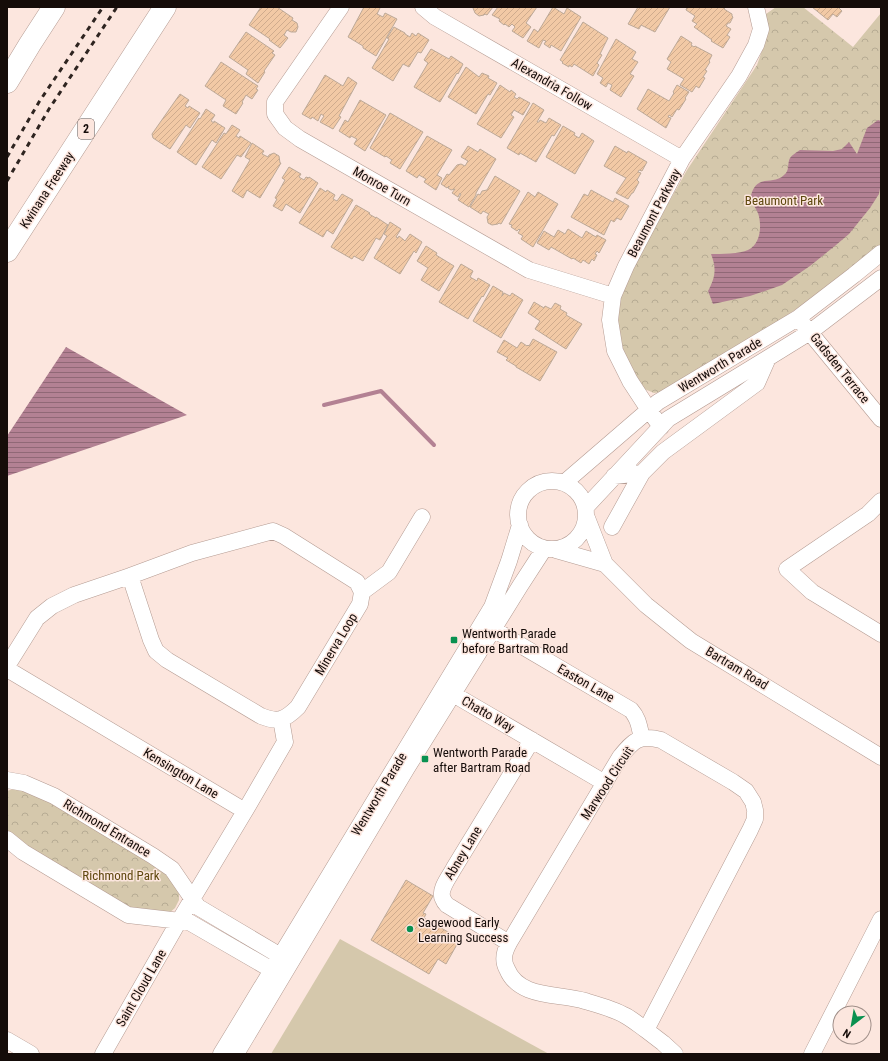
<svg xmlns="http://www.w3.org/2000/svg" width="888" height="1061" font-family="'Roboto Condensed',sans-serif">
  <defs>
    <pattern id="park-crowns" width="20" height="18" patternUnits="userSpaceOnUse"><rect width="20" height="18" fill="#d5c8ac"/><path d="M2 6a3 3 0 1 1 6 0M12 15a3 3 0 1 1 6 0" fill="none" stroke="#b6ab93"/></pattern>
    <pattern id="water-rules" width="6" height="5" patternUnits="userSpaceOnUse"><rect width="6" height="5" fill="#b38193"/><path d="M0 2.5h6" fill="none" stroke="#906876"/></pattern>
    <pattern id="building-hatch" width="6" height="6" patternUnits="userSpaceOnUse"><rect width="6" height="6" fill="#f2c9a5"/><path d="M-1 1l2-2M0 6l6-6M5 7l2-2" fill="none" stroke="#cfab8d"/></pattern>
  </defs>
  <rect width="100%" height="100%" fill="#fce6de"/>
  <path fill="#d5c8ac" d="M340,939L549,1054H271Z"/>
  <path fill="url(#park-crowns)" d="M776,7H803L853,47L881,13V244L837,282L769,327L666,391L654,393L642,388L623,355L618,331L619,297L651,234L687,170L757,65L765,42L763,21L766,14Z
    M13,789L26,790L37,793L162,870L172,880L179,894V900L175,908L168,914H139L11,836L7,831V791Z"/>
  <path fill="url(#water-rules)" d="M878,120L881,121V183L879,194L870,208L849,234L836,245L810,266L782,285L750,296L713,304L708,291C715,278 717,269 711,254C721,254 740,254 748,250C761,244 762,225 758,213C756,209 753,204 750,200C755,171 772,187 784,175C790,171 787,163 790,158C792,155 797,152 800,150L833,151L842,149L849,142L857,154L867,128Z
    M66,347L187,415L7,476V436Z"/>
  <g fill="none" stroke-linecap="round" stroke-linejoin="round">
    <path stroke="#b38193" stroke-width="4" d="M324,405L381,391L434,445"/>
  </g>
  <path fill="url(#building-hatch)" stroke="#bca998" d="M261,7H277L293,18L292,20L297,23L298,27L296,32H291L287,30L284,35L288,38L280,48L269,40L270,39L249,25Z
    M364,7H379L380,8L377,14L383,17L385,13L397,19L376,56L363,48V46L348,37Z
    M474,7H493L487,15L485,14L484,15L479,16L475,13L473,8Z
    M498,7H537L526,23L531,27L523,38L512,31L515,27L512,24L509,27L505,24L504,25L499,21L500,19L492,15Z
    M553,7L564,14L567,8L581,17L561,51L551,45L550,48L544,44L546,41L543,40L539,48L527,41L534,29L538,32Z
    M638,7H670L655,32L641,25L639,29L628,24Z
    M687,7H724L725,8L724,9L732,14V16L733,17L730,23H728L726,26L731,29L727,35L730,37L723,48L711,41L712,40L694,27L697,24L692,21L695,16L686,10Z
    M812,7H838L842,11L837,17L833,14L828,20Z
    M583,22L608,38L600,54L602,55L597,63L599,65L593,76L574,64L572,67L569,65V67L562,63L563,62L560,60Z
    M394,27L405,33V34L410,37L412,33L416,36L418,33L429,40L421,53L418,52L409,67L403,64L393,81L372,68L389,39L387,38Z
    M246,32L274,51L272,53L275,55L264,71L265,72L258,83L246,74L248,70L229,57Z
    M681,36L692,43L691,45L694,47L695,46L712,55L709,61L710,62L705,70L707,71L703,77L705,78L699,88L696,86L692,92L680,85L684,79L667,69L671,62L667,59Z
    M616,39L636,52L632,59L638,62L630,74L634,76L621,97L610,90L612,85L608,83L606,87L600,83L603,78L597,74Z
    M431,49L449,59L451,56L463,64L458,74L457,73L440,102L414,87L428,63L424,60Z
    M221,62L258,86L256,89L258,90L252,99L246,95L242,102L243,103L236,114L223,106L226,100L205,86Z
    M466,67L479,77L482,73L489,76L488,78L497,83L490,95L488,94L476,114L448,97Z
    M325,75L343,86L348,77L357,83L339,116L341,117L333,129L320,122L324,116L321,114L318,121L312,117L311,119L302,114Z
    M500,85L510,92L511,90L516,94L514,97L517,99L519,97L530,103L523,115L514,110L511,115L514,117L501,138L477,124Z
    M677,85L689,92L685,98L686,99L679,110L677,109L672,117L669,115L668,117L671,118L666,128L637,109L648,89L669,101L674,93L673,92Z
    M180,94L189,100L185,106L188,108L189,106L200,113L190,128L186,125L170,149L153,138L152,134Z
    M360,100L386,115L365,151L354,144L357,139L351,136L350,138L339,131L345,120L348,122Z
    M533,103L544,110L537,122H539L540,120L546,123L549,118L561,125L554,136L552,135L536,162L520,153L519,155L507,148Z
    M206,109L215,115L211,121L214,123V121L225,128L216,143L212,140L196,165L177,152L199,118L200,119Z
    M390,113L423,132L400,169L390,163L392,160L386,156L385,157L370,148Z
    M232,125L240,130L236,136L239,138L240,136L251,143L241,157L237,155L221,179L202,167L224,133L226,134Z
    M563,126L575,133L574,135L579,138L582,133L594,141L575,174L546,157Z
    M427,136L452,150L437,175L442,178L436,190L424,182L426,179L419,175L417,178L406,171Z
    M252,143L264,151L262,154L268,157L269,155L274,153L279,156L280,163H281L260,198L247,190L243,198L232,191L250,160L245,157Z
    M468,146L478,152L480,149L496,159L476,193V195L469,207L458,200L461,194L460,193L458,197L452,193L455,189L451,190L448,188L449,186L447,188L441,184L447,174L449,175L457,165L461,164L465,166L468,161L461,157Z
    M615,146L627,153L628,151L647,162L642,171L639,170L638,172L641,173L637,180L639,182L633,193H632L628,199L616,193L626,178L604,166Z
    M289,167L301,174L299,177L304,180L306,177L309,178V177L318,183L300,213L286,204L282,211L273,206L277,199L275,198L285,180L282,178Z
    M495,176L520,191L501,224L499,223L498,224L492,225L488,223L487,217L489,214L483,211L481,214L470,207L478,194L480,195L482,191L487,190Z
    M320,188L326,192L327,190L335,195L333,199L337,201L342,194L353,200L333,234L327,230L323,237L299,223Z
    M591,190L613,202L615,198L629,206L621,220L617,218L614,222L611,220L604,235L571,217L584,194L588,196Z
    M528,192L535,197L538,192L558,204L533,247L521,239L523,236L518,233L520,230L519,229L517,231L511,227L512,225L509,224Z
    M356,205L370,213L369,214L376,218V217L388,225L380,240L376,238L363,261L354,256L352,259L331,247Z
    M390,222L401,229L396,237L398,238L399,236L404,240L405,241L410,234L422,242L416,253L414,251L400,274L374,258L387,236L384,234Z
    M568,229L582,238L586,231L596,237L597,235L606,240L599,253L597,251L595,254L597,255L594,261L592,259L589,264L583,260L581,263L573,258L572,259L551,247L549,250L537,243L544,231L554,237L558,230L565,234Z
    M426,246L437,253L436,255L454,266L439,291L421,280L428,268L417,261Z
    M461,264L473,271L470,277L477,281L478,278L490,285L483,297L482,296L468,319L439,302Z
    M493,286L503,292L502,296L504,293L510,296L512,293L523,300L501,338L473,321Z
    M534,302L544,308L545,306L551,309L555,303L561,306L560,309L567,313L566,315L582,324L566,349L535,329L540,321L528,313Z
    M533,339L557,352L540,381L516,367V366L506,360L508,358L497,352L504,340L517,348L521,342L527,346L528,345L529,346Z
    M406,880L433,896L423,913L426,914L424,918L460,939L446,964L438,959L429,974L371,940Z"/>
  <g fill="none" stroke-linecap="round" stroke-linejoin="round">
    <g stroke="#b49b92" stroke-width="17">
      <path id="minor" d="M341,7L275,102V114L285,128L300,139L529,270L613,296
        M423,7L435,17L682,159
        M803,324L881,419
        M661,427L649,410L630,381L615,351L610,320L613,296L626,266L682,159L739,76L756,45L761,29L756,7
        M614,476L642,473L663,452L757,383L768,358
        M518 515a34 34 0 1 1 68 0a34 34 0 1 1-68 0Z
        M564,483L658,402L798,318L854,275L881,253
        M881,501L868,514L787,569L812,592L881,634
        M586,507L668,419L768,358L810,332L881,278
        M587,518L605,564L646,605L691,641L881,757
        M612,527L642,473
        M556,550L605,564
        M362,592L389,572L422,517
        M493,629L631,710C639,719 639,727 642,738
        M7,666L37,618L52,606L74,595L130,576L192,553L273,531L284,536L357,582L362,592L360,604L298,707C285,720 278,723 261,716L167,660L156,651L151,640L130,576
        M7,669L245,811L179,921L103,1054
        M453,694L605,783
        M7,780L24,783L54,796L153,856L172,869L198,907L289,961
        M245,811L285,742L281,719
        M7,839L23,852L128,915L189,922L272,970L279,976
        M509,943L447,905C445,903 444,902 443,899C438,890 450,876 454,868L532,740
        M646,1030C639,1025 633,1020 626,1016C614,1009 599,1005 585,1001C559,993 519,999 507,969C502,960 504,952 509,943L620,757C633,741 639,734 661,740L733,782L746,791L753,802L755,810V819L750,830L646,1030L663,1043L675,1054
        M7,1040L31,1054
        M221,1054L492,607L509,561L520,525
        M236,1054L407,768L520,586L544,549
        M812,1054L881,919"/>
    </g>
    <g stroke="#b49b92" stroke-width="23">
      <path id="highway" d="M7,82L30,44L54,7
        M7,251L165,7"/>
    </g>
    <use href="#minor" stroke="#fff" stroke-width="16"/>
    <use href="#highway" stroke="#fff" stroke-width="22"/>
    <path stroke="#2e2420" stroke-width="3" stroke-dasharray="5 5" stroke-linecap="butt" d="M7,157L39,102L103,7
      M7,181L49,109L117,7"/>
  </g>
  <g fill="#099150" stroke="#fce6de" stroke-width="1.5">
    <rect x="450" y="636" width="8" height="8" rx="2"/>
    <rect x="421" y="755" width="8" height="8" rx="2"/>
    <circle cx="410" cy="929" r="4"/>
  </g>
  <g text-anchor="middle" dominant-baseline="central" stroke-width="3" stroke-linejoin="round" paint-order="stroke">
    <rect fill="#fce6de" stroke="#5a4d49" stroke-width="1" x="78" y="119" width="16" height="20" rx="3"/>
    <g font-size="12" font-weight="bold" fill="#150c09">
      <text x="86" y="129">2</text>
    </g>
    <g font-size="13" fill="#150c09" stroke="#fce6de">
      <text transform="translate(552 84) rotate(30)">Alexandria Follow</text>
      <text transform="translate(382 186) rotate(30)">Monroe Turn</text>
      <text transform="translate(47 190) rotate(-57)">Kwinana Freeway</text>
      <text transform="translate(654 213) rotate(-62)">Beaumont Parkway</text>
      <text transform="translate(720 365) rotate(-31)">Wentworth Parade</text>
      <text transform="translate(840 368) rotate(51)">Gadsden Terrace</text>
      <text transform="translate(336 644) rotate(-59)">Minerva Loop</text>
      <text transform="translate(737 668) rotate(31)">Bartram Road</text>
      <text transform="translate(586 683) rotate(30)">Easton Lane</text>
      <text transform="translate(488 714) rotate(30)">Chatto Way</text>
      <text transform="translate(181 773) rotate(31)">Kensington Lane</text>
      <text transform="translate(607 783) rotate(-57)">Marwood Circuit</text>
      <text transform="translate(379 794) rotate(-59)">Wentworth Parade</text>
      <text transform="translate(107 828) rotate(31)">Richmond Entrance</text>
      <text transform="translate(463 853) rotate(-59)">Abney Lane</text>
      <text transform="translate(141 988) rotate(-60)">Saint Cloud Lane</text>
    </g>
    <g font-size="13" fill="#5f480f" stroke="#fce6de">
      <text x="784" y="200">Beaumont Park</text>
      <text x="121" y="875">Richmond Park</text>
    </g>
    <g font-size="13" fill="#150c09" stroke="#fce6de" text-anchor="start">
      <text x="462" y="633">Wentworth Parade<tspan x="462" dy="15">before Bartram Road</tspan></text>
      <text x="433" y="752">Wentworth Parade<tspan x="433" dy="15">after Bartram Road</tspan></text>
      <text x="418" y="922">Sagewood Early<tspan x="418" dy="15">Learning Success</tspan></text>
    </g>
  </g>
  <rect width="888" height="1061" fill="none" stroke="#150c09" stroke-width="16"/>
  <g transform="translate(852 1025) rotate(211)"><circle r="19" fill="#fce6de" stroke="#a08f89"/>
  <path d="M0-3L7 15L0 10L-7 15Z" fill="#099150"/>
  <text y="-6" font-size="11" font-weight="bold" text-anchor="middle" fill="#150c09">N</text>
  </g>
</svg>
